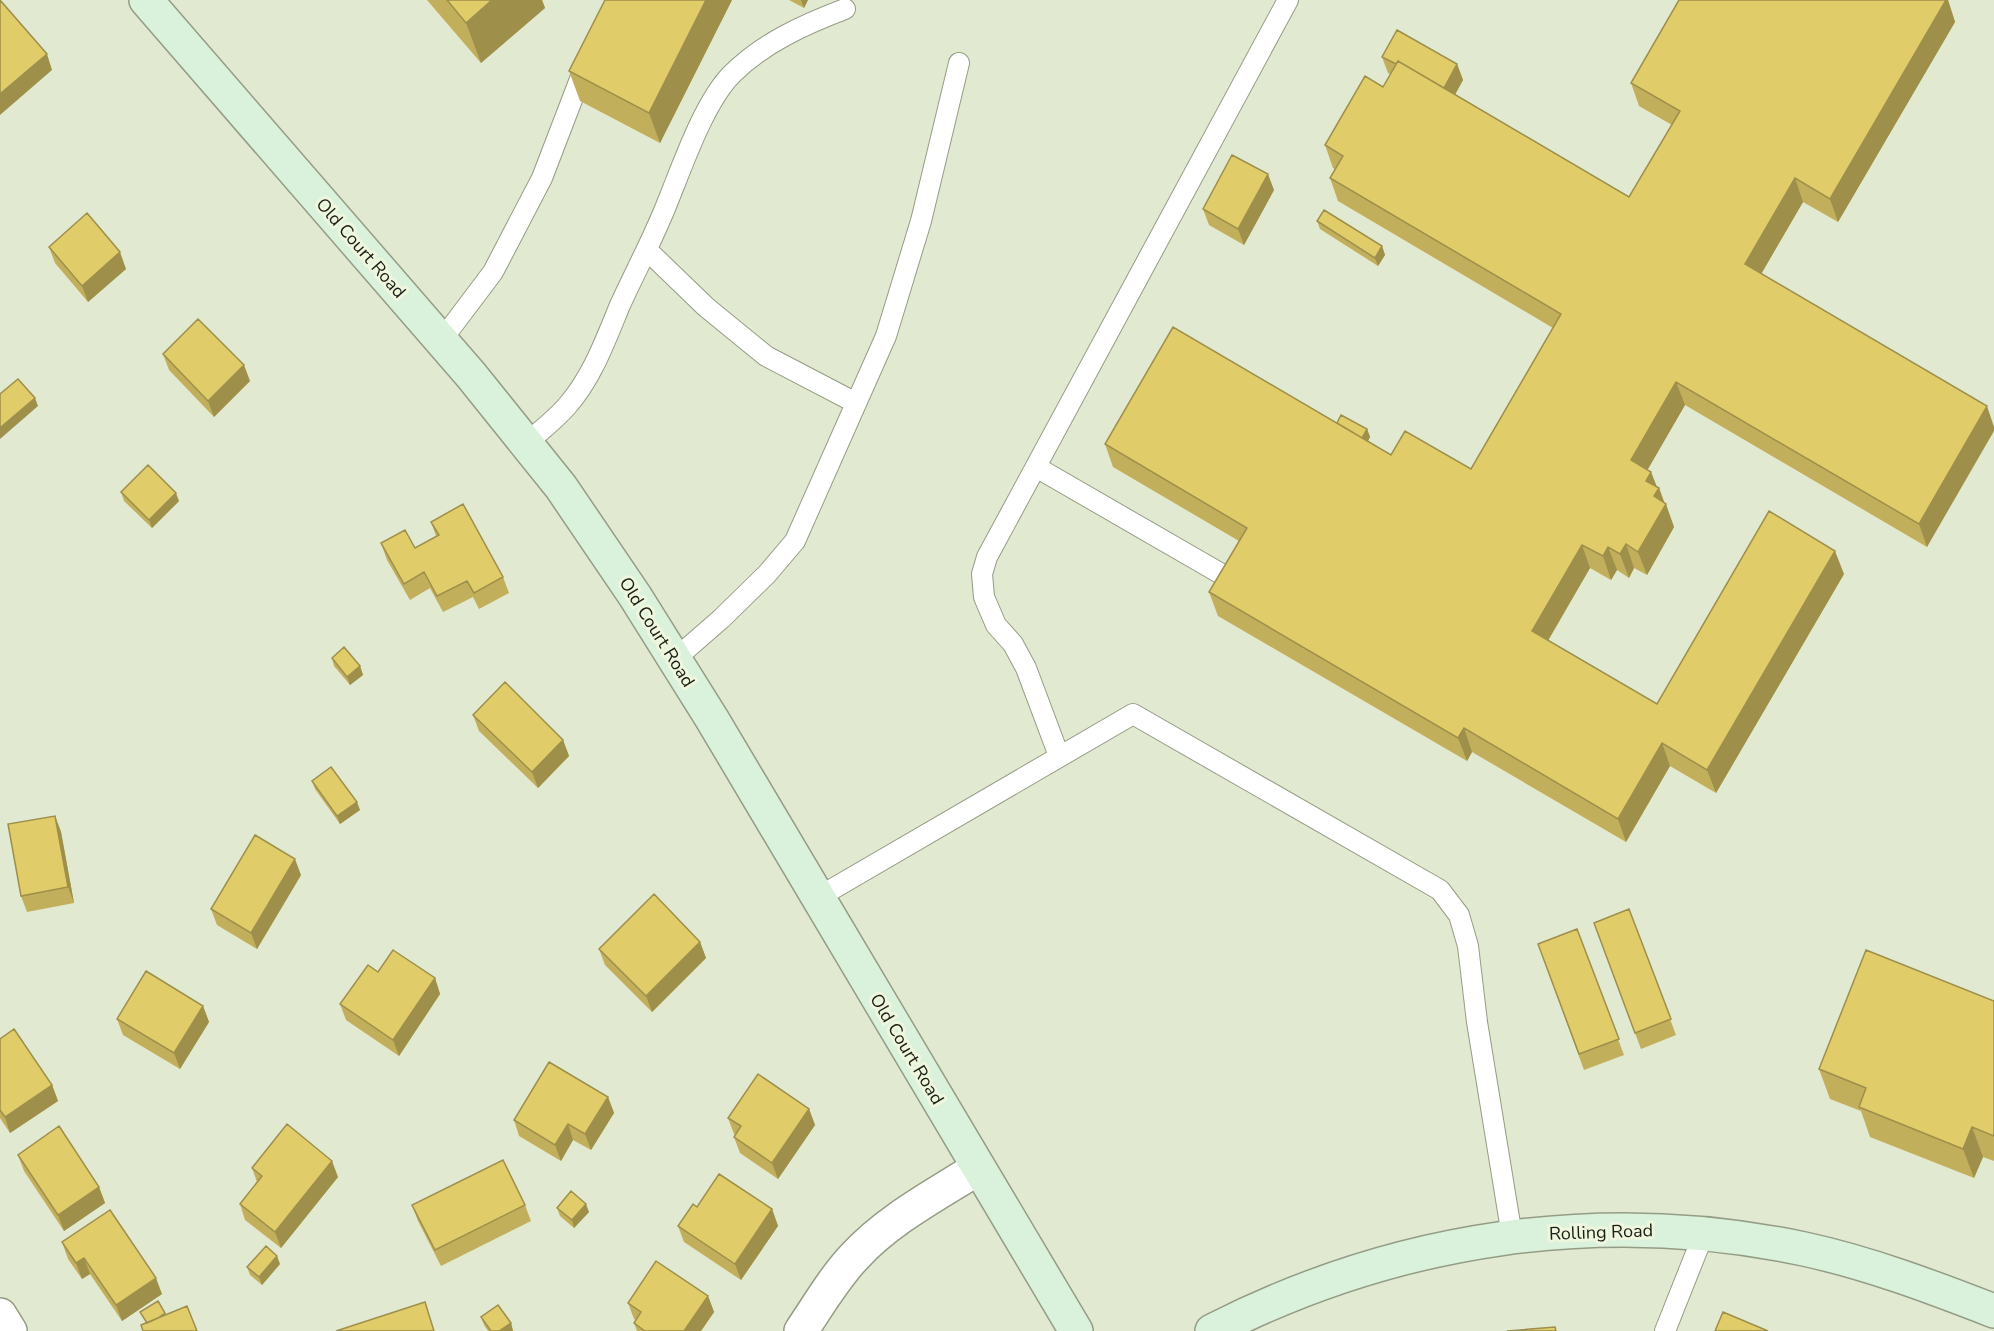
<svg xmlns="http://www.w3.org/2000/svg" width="1994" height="1331" font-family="'Nunito Sans',sans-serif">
  <rect width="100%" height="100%" fill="#e1e9d1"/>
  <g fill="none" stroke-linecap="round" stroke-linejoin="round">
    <g stroke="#959c85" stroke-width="22">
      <path id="lane" d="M647,250L706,307L766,356L856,403
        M441,341L493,272L542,178L585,66
        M527,443C540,431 556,419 567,406C592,378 606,339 620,305C636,270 654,237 668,201C683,164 704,103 731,75C763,43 803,25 845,9
        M1036,467L1237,583
        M675,659L721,619L767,574L795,541L886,336L921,221L959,63
        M1059,756L1026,668L1013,644L996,625L984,597L982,574L987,557L1288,0
        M817,898L1133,714L1440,890L1459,915L1468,946L1477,1022L1512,1236
        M1665,1331L1704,1233"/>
    </g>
    <g stroke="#959c85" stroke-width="36">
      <path id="street" d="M0,1315L10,1331
        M801,1331C818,1306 834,1278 855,1256C889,1219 936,1195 978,1168"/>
    </g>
    <g stroke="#959c85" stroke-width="36">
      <path id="secondary" d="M146,0L471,375L561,487L635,596L712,719L1076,1331
        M1212,1331C1396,1237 1602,1206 1804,1249C1869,1263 1932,1287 1994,1311"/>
    </g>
    <use href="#lane" stroke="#fff" stroke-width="20"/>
    <use href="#street" stroke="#fff" stroke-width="33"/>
    <use href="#secondary" stroke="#daf1db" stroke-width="33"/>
  </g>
  <path fill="#c2af5b" d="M427,0H542L545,8L481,63Z
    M732,0L660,143L580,101L569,71Z
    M789,0H808L804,8Z
    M1679,0H1948L1955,22L1838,222L1803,202L1761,274L1987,406L1927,547L1685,405L1647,470L1651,472L1657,487L1659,488L1674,527L1647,575L1634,568L1629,578L1617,570L1611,580L1590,568L1548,641L1657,704L1844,574L1716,793L1670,766L1626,842L1472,752L1467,761L1218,616L1209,592L1239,541L1113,467L1105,444L1337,423L1367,429L1370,437L1368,441L1391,455L1471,469L1553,328L1338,201L1330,178L1335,169L1333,168L1325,145L1383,87L1390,74L1388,73L1382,57L1457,64L1463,80L1455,94L1629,197L1672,125L1639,106L1631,83Z
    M1274,190L1244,245L1209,225L1203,209Z
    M1317,221L1382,246L1385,255L1378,266L1320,229Z
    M49,247L126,269L88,302L55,263Z
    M163,354L250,381L214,417L169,370Z
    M121,492L179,501L152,528L124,501Z
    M431,522L503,577L509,593L479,609L473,597L443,612L430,588L410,600L387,560L381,543L415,548L436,536Z
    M332,658L360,666L363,675L350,685L334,666Z
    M473,715L563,740L569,756L538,788L479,731Z
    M312,781L360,810L340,824L315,789Z
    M55,816L61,832L74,903L27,912L21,896Z
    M301,875L257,949L217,925L211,909Z
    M1629,909L1676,1035L1641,1049L1594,923Z
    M1577,929L1624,1055L1584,1070L1538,944Z
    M700,942L706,958L652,1012L605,965L599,949Z
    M435,978L440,994L399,1056L346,1020L340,1004Z
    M1994,1001V1161L1983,1157L1974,1178L1870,1137L1861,1111L1830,1099L1819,1069Z
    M203,1006L209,1022L180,1069L123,1035L117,1019Z
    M0,1039L52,1085L58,1101L10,1133L0,1118Z
    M608,1097L614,1113L591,1150L573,1140L561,1161L519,1136L514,1120Z
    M809,1109L815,1125L778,1179L740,1153L734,1137L735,1135L734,1134L728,1118Z
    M18,1155L99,1187L105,1203L64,1231L24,1171Z
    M252,1168L338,1177L281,1248L245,1220L240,1204L257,1182Z
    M412,1205H525L531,1221L441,1266L418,1221Z
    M697,1207L772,1209L778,1226L741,1280L684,1242L678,1226Z
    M557,1208L589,1212L574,1228L560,1216Z
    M62,1242L162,1294L122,1321L90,1274L82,1279L68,1259Z
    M280,1264L262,1285L250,1275L247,1267Z
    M708,1296L714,1312L701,1331H637L634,1323L636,1320L634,1319L628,1303Z
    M481,1317L511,1323L513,1331H488L484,1325Z"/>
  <path fill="#9e8f4a" d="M492,0H542L545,8L481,63L466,23Z
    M706,0H732L660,143L649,113Z
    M801,0H808L804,8Z
    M1946,0H1948L1955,22L1838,222L1830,199Z
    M47,54L52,70L0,115V94Z
    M1457,64L1463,80L1449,106L1443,90Z
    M1268,174L1274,190L1244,245L1238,229Z
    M1795,178L1803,202L1753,288L1745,264Z
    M1382,246L1385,255L1378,266L1375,258Z
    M120,252L126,269L88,302L82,286Z
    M244,365L250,381L214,417L208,401Z
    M1676,382L1685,405L1640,483L1631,460Z
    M35,398L38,406L0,439V428Z
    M1987,406L1994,427V431L1927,547L1919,524Z
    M1367,429L1370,437L1363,450L1360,442Z
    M1651,472L1658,490L1659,488L1665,505L1666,504L1674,527L1647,575L1638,552L1646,481Z
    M176,493L179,501L152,528L149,520Z
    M1626,544L1634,568L1629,578L1620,554Z
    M1582,545L1590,568L1540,654L1532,631Z
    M1608,547L1617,570L1611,580L1603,556Z
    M1835,551L1844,574L1716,793L1707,770Z
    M360,666L363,675L350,685L347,677Z
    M1464,728L1472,752L1467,761L1458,738Z
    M563,740L569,756L538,788L532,772Z
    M1662,743L1670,766L1626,842L1618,819Z
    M357,802L360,810L340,824L337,816Z
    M55,816L61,832L74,903L68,887Z
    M295,859L301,875L257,949L251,933Z
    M700,942L706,958L652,1012L646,996Z
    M435,978L440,994L399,1056L393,1040Z
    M203,1006L209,1022L180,1069L174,1053Z
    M52,1085L58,1101L10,1133L5,1117Z
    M608,1097L614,1113L591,1150L585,1134Z
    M809,1109L815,1125L778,1179L772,1163Z
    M568,1124L573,1140L561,1161L555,1145Z
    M1972,1127L1983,1157L1974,1178L1963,1149Z
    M332,1161L338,1177L281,1248L275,1232Z
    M99,1187L105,1203L64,1231L58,1215Z
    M586,1204L589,1212L574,1228L572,1220Z
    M772,1209L778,1226L741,1280L735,1264Z
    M277,1256L280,1264L262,1285L259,1277Z
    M84,1258L90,1274L82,1279L76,1263Z
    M156,1278L162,1294L122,1321L116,1305Z
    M708,1296L714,1312L701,1331H684Z
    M511,1323L513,1331H499Z"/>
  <path fill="#e1cc6a" stroke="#9e8f4a" stroke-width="1.5" d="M0,0L47,54L0,94Z
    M447,0H492L466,23Z
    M605,0H706L649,113L569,71Z
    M1679,0H1946L1830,199L1795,178L1745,264L1987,406L1919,524L1676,382L1631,460L1651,472L1646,481L1659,488L1654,496L1666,504L1638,552L1626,544L1620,554L1608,547L1603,556L1582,545L1532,631L1657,704L1769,511L1835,551L1707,770L1662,743L1618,819L1464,728L1458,738L1209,592L1247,528L1105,444L1173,327L1391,455L1405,431L1471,469L1561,314L1330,178L1343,156L1325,145L1365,76L1383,87L1398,61L1629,197L1680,111L1631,83Z
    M1397,30L1457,64L1444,88L1398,61L1396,64L1382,57Z
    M1232,155L1268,174L1238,229L1203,209Z
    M1324,210L1382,246L1375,258L1317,221Z
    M87,213L120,252L82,286L49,247Z
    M198,319L244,365L208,401L163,354Z
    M18,379L35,398L0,428V394Z
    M1341,415L1367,429L1362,438L1337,423Z
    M148,465L176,493L149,520L121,492Z
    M463,504L503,577L474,593L467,581L437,596L424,572L404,584L381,543L405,530L415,548L439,535L431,522Z
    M344,647L360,666L347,677L332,658Z
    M505,682L563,740L532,772L473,715Z
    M331,767L357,802L337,816L312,781Z
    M55,816L68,887L21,896L8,824Z
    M255,835L295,859L251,933L211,909Z
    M654,894L700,942L646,996L599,949Z
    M1629,909L1671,1019L1635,1033L1594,923Z
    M1577,929L1619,1039L1579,1054L1538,944Z
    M393,950L435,978L393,1040L340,1004L368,965L378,972Z
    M1866,950L1994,1001V1136L1972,1127L1963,1149L1859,1107L1866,1088L1819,1069Z
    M146,971L203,1006L174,1053L117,1019Z
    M14,1029L52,1085L5,1117L0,1110V1039Z
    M549,1062L608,1097L585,1134L568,1124L555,1145L514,1120Z
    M758,1074L809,1109L772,1163L734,1137L741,1126L728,1118Z
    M287,1124L332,1161L275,1232L240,1204L262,1176L252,1168Z
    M59,1126L99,1187L58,1215L18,1155Z
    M503,1160L525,1205L435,1250L412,1205Z
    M719,1174L772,1209L735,1264L678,1226L693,1204L697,1207Z
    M571,1191L586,1204L572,1220L557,1208Z
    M110,1210L156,1278L116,1305L84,1258L76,1263L62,1242Z
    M266,1246L277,1256L259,1277L247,1267Z
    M656,1261L708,1296L684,1331H645L634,1323L641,1312L628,1303Z
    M158,1301L165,1313L158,1318L147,1323L140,1312Z
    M425,1302L434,1331H336Z
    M498,1305L511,1323L499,1331H491L481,1317Z
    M187,1306L197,1331H143L141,1325Z
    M1723,1312L1768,1331H1715Z
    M1555,1327L1556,1331H1507Z"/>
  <g text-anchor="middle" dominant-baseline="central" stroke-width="6" stroke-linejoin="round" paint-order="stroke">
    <g font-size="18" fill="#1a1d14" stroke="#eff6de">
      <text transform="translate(361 248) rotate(49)">Old Court Road</text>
      <text transform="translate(657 632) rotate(58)">Old Court Road</text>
      <text transform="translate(907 1049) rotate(59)">Old Court Road</text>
      <text transform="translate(1601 1232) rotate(-2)">Rolling Road</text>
    </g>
  </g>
</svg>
